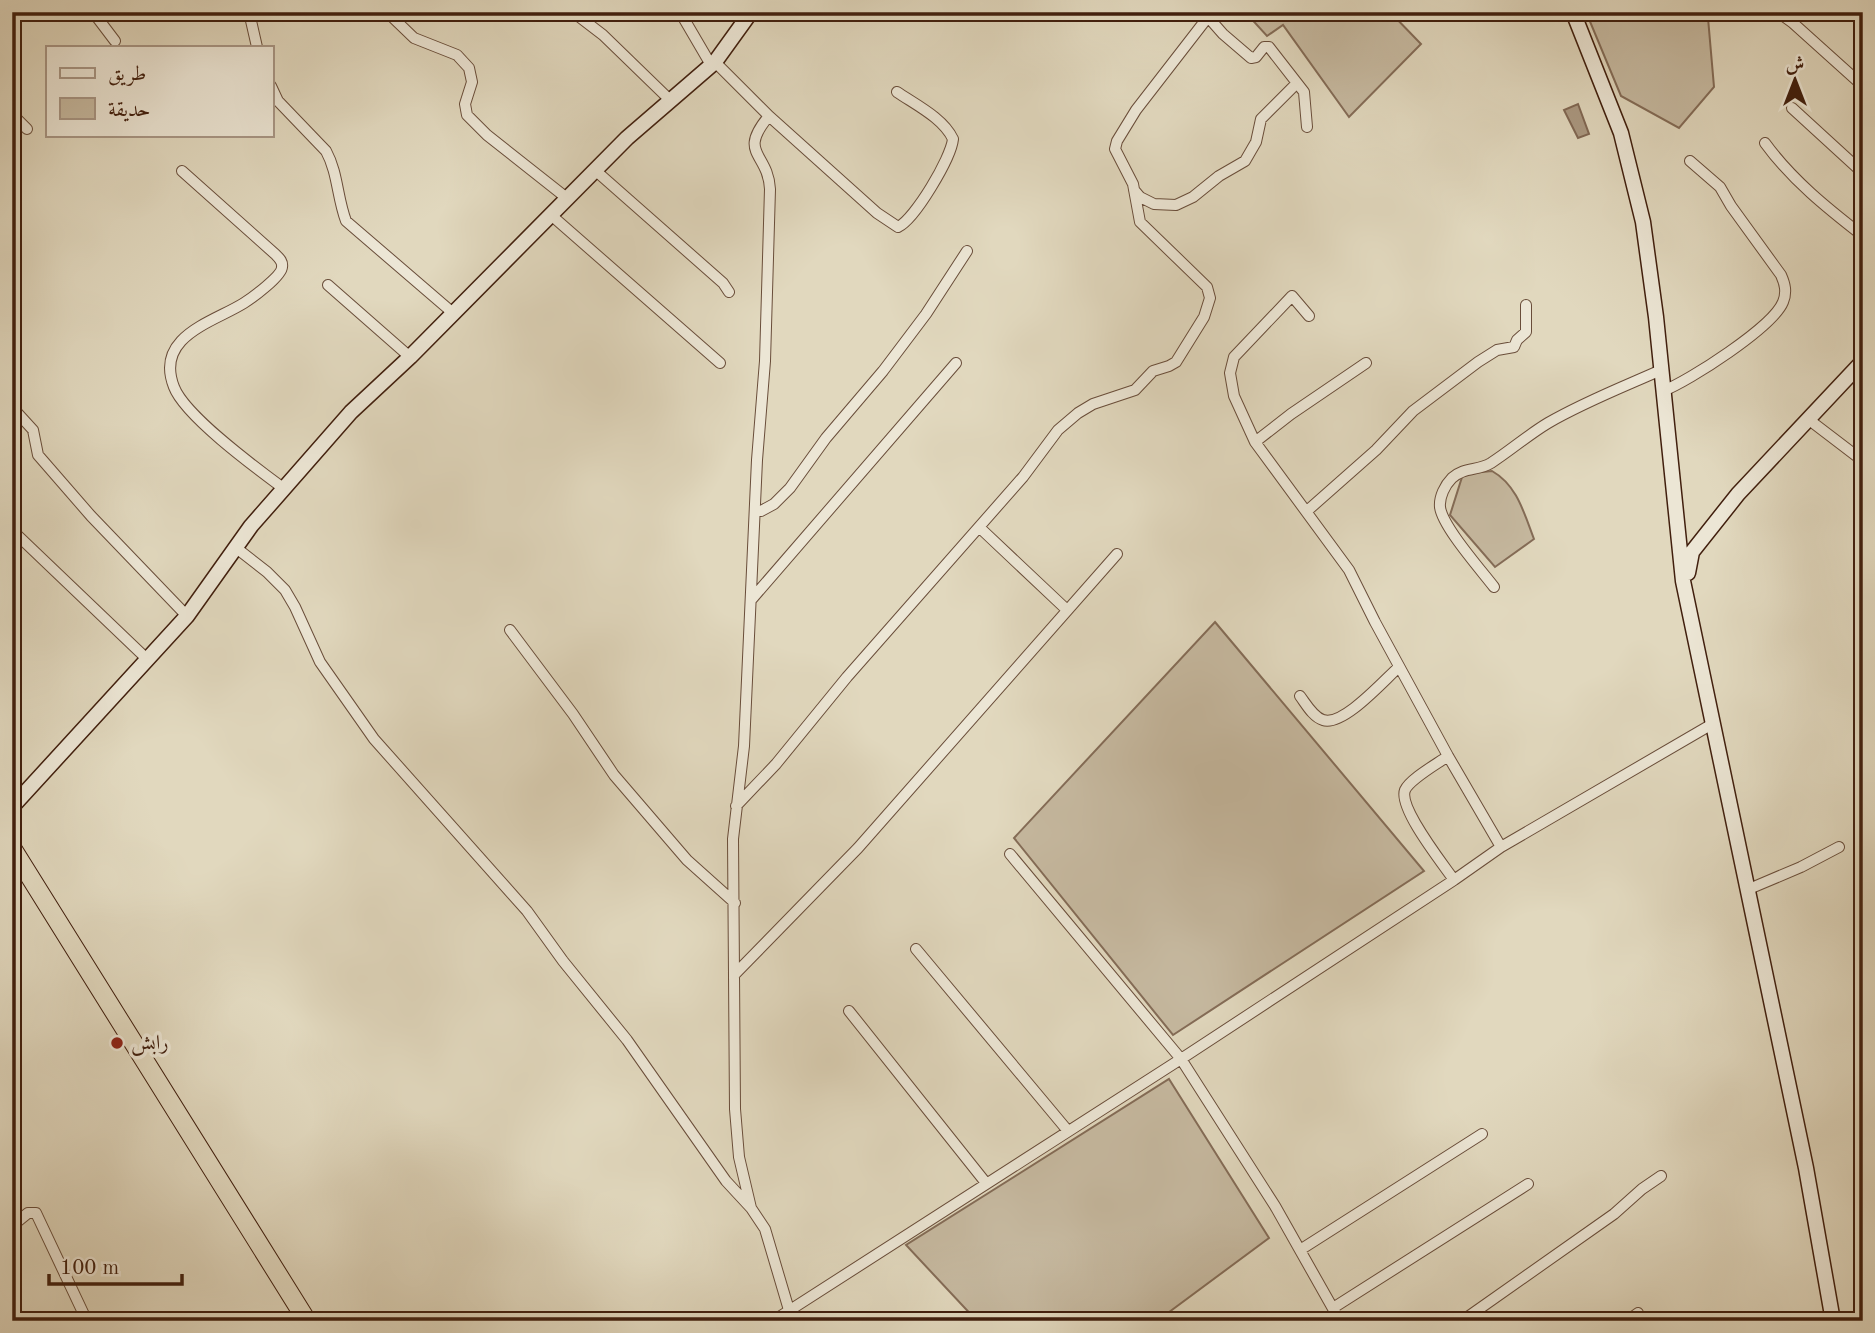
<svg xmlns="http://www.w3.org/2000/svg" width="1875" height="1333" font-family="'Old Standard TT',Amiri,serif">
  <rect width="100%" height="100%" fill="#e1d8be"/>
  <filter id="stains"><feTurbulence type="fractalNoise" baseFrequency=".00286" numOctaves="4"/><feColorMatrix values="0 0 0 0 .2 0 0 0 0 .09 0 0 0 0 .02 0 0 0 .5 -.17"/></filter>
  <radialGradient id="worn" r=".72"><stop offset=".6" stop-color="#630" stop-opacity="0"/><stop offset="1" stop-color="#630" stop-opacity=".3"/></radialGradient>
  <path fill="#c6b9a0" stroke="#846c57" stroke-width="2" d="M1390,12L1421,44L1349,117L1283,25L1267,36L1246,13Z
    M1586,12H1703L1708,18L1714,87L1679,128L1621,96Z
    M1492,471C1517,485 1524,513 1534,539L1495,567L1450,515L1463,474Z
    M1215,622L1424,871L1173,1035L1014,838Z
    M1169,1079L1269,1238L1157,1321H977L906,1245Z"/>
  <path fill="#ab9982" stroke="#816854" stroke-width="2" d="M1578,104L1589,134L1578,138L1564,110Z"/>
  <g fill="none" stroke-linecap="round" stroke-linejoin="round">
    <g stroke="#694d3a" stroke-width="12">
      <path id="street" d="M93,12L115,41
        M249,12L257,47
        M387,12L414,38L457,55L469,68L472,82L465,104L467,115L487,135L568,199
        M573,12L603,35L671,101
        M680,12L711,65
        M1778,12L1793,23L1863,86
        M1208,17L1223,34L1251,58L1256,57L1264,47H1269L1304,92L1307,127
        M715,62L769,116C737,154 768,152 770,189L765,361L757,460L744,746L733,839L735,1109L739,1157L751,1208
        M271,86L278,101L326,151C338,173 337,197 346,221L453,313
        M1792,108L1863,173
        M12,114L27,129
        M769,116L877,213L898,227C915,219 951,158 953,139C943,118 916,105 897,92
        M1765,143C1792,180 1827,208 1863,236
        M182,171L275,254C279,258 283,261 282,267C282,276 252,298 244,303C214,322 154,336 174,387C185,416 256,468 283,488
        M596,171L723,283L729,292
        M1134,190L1140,197L1154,204L1176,205L1193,197L1219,176L1245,161L1256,142L1261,119L1297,83
        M551,215L720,363
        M328,285L410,357
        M1309,316L1292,296L1234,357L1230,373L1234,396L1255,442L1349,570L1375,622L1448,756L1501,847
        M1663,391C1689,381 1773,327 1783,302C1787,292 1785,284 1781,275L1731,206L1720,187L1690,161
        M12,407L33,430L38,455L91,516L187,616
        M1808,419L1863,461
        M1255,442L1291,414L1366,363
        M755,511H761L774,504L790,488L826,438L883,371L926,314L967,251
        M1307,511L1376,450L1413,411L1478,362L1497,350L1514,347L1517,340L1526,332V305
        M979,527L1067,610
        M12,530L148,660
        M235,547L267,572L285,590L295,607L320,662L374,739L527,911L563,961L627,1040L726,1181L751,1208L765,1229L789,1310
        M1494,587C1481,570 1442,526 1440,507C1439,497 1445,485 1452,478C1464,467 1478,471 1491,463C1511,450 1528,435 1548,423C1584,402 1623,387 1661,370
        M751,600L956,363
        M510,630L573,714L614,775L687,860L735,903
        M1300,696C1306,704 1313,717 1323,720C1343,727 1384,680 1399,667
        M1448,756C1437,764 1410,779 1405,790C1398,808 1443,864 1454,880
        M736,806L776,764L847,677L1023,477L1058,430L1078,413L1093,404L1135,390L1153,371L1169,366L1176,362L1204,317L1210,298L1207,287L1140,222L1133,184L1115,149L1117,141L1136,110L1208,17L1205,12
        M1010,854L1181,1059L1275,1206L1340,1321
        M1749,889L1801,867L1839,847
        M916,949L1068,1131
        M735,974L858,848L1117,554
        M849,1011L986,1183
        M12,1226L28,1213H36L87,1321
        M1300,1250L1482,1134
        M1333,1308L1528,1184
        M125,1321L127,1319
        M773,1321L1181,1059L1454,880L1501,847L1714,723
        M1462,1321L1614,1214L1642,1189L1661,1176
        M1627,1321L1638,1313"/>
    </g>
    <g stroke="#411f0e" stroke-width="17">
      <path id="secondary" d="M1573,12L1621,133L1643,222L1656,317L1683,581L1806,1168L1833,1321
        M1688,573L1692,552L1738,494L1863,361
        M12,807L187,616L251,526L351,412L410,357L627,138L715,62L751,12"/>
    </g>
    <g stroke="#411f0e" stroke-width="20">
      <path id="highway" d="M12,848L307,1321"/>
    </g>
    <use href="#street" stroke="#ece6d5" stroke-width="10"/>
    <use href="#secondary" stroke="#ece6d5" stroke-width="14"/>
    <use href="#highway" stroke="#e1d8be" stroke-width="18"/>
  </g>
  <circle fill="#8f2418" stroke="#ece6d5" stroke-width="2.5" cx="117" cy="1043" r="7"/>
  <g text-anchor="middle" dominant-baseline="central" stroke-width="7" stroke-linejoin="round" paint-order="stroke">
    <g font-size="21" fill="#411f0e" stroke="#ece6d5" text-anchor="start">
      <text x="131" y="1043">رابش</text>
    </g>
  </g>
  <rect width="1875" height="1333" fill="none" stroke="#e1d8be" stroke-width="42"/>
  <rect x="14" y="14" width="1847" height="1305" fill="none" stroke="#411f0e" stroke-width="3.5"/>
  <rect x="21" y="21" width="1833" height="1291" fill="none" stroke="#411f0e" stroke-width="2"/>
  <rect x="46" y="46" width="228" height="91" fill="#ece6d5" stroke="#a89685" stroke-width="2"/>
  <rect x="60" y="68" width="35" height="10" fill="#ece6d5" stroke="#a89685" stroke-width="2"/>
  <text x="108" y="80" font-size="21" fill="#411f0e">طريق</text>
  <rect x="60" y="98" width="35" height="21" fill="#c6b9a0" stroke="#a89685" stroke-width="2"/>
  <text x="108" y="116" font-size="21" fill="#411f0e">حديقة</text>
  <g transform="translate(1795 80)" stroke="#ece6d5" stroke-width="5" paint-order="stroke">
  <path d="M0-5L12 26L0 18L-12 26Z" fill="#411f0e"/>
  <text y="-10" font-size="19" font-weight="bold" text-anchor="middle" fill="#411f0e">ش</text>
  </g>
  <path d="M49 1274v10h133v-10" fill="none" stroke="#411f0e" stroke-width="3.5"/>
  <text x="60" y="1274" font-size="21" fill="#411f0e" stroke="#ece6d5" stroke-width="5" paint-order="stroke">100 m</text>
  <rect width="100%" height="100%" filter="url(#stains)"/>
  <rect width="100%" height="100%" fill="url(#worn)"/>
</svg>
